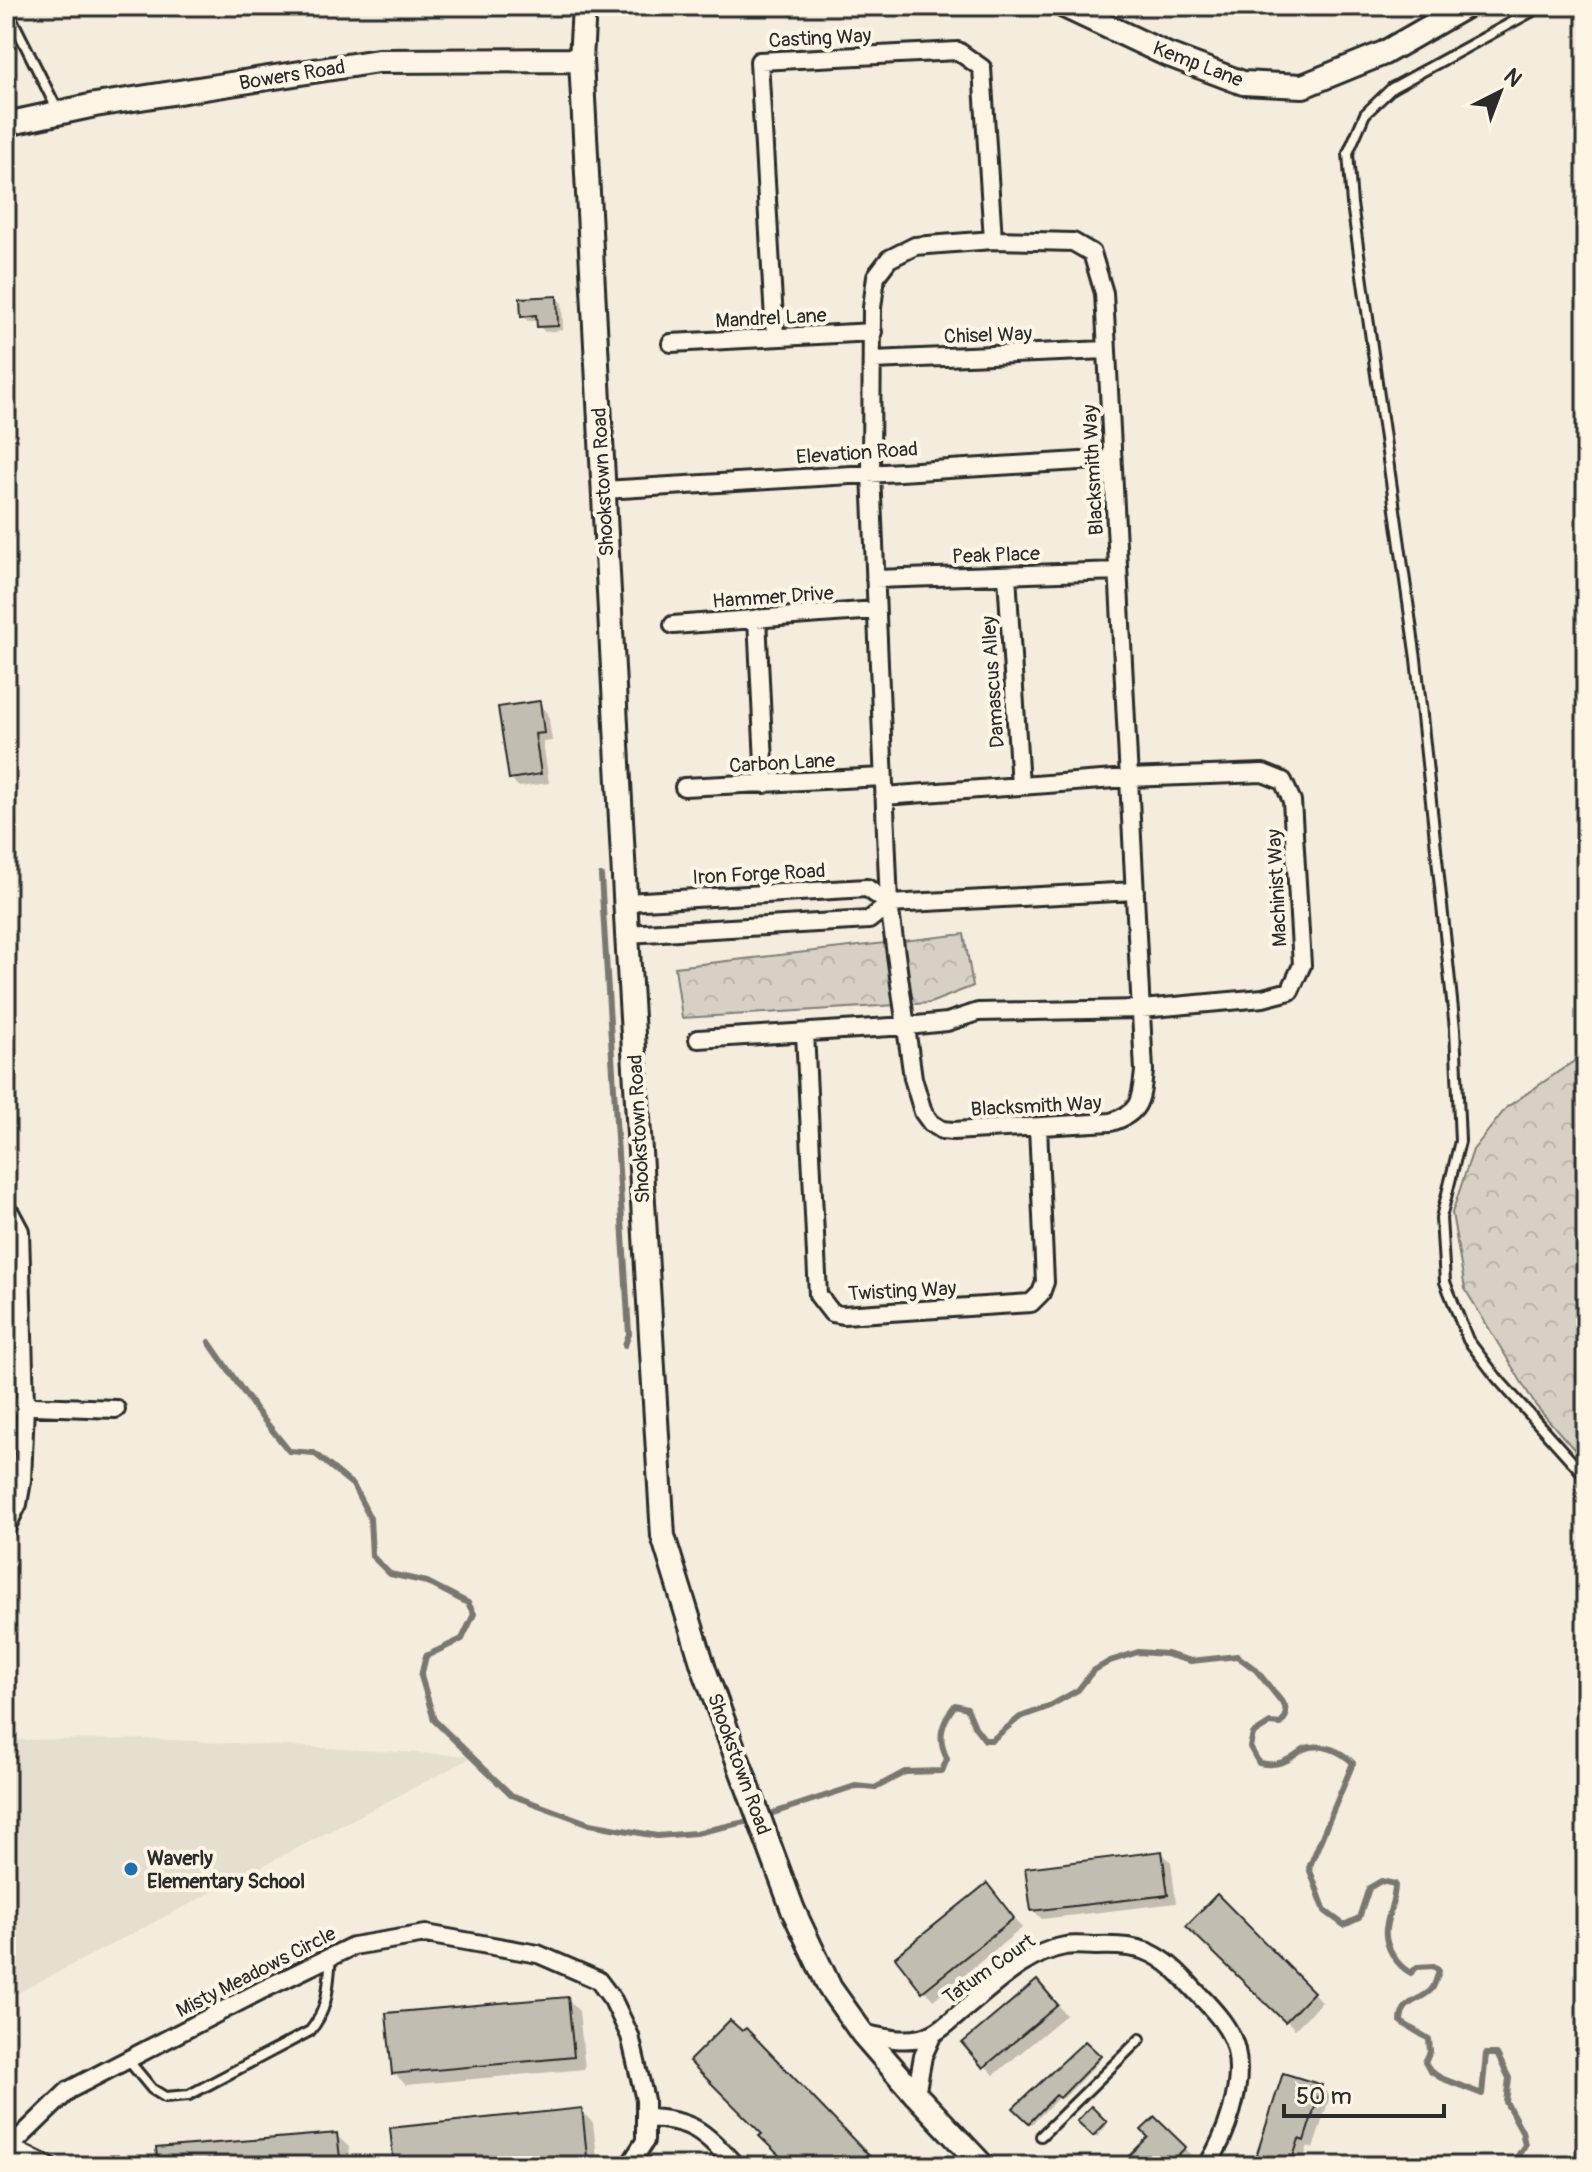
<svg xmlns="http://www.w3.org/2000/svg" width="1592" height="2172" font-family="Pangolin,sans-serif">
  <defs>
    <pattern id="forest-crowns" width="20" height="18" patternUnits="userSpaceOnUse" patternTransform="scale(2)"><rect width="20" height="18" fill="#d6d1c4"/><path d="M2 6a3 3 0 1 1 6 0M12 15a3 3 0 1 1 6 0" fill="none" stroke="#b8b4a9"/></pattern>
  </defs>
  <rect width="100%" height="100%" fill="#f4edde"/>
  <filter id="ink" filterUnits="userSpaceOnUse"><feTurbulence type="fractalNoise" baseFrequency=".0125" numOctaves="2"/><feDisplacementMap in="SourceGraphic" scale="16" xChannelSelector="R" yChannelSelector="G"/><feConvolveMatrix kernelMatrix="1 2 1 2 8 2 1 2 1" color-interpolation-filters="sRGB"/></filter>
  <g filter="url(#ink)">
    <path fill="#e5dfd0" d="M153,1739L475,1756L6,1999V1740Z"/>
    <path fill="url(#forest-crowns)" stroke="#807e78" stroke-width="2" d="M964,934L973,986L930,1003L682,1018L675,967Z
      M1586,1053V1463L1536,1406L1465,1289L1452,1213L1473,1150L1507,1107Z"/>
    <path fill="#0003" d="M556,298L562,303L563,330L545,332L539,326L538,321H528L523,316Z
      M539,704L548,713L552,741L543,742L549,783L519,787L510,778Z
      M1162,1853L1171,1862L1176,1903L1042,1919L1033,1910Z
      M995,1895L1022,1928L933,2000L897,1958Z
      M1217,1897L1322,2002L1295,2029L1189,1926Z
      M1046,1992L1066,2015L994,2075L965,2043Z
      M567,1999L579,2011L585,2069L406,2085L394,2073Z
      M1085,2043L1101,2059L1063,2099L1060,2096L1032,2124L1016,2108Z
      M1321,2087L1330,2096L1313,2149L1308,2146L1301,2166H1255Z
      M1091,2109L1107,2125L1097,2137L1080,2121Z
      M581,2110L593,2123L598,2166H396Z
      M1155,2119L1193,2157L1184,2166H1121L1150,2137Z
      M336,2135L349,2147L351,2166H160Z"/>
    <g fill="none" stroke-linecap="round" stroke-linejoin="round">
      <path stroke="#7a7771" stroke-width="6" d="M601,876L629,1334L625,1345
        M209,1342L256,1410L289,1451L314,1453L353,1485L370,1518L372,1556L390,1574L427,1582L468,1603L474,1614L462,1639L426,1656L421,1676L434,1720L511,1795L590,1824L657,1836L696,1833L754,1820
        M764,1816L855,1786L875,1788L905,1772L942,1771L947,1759C937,1739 941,1723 955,1705L967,1708L975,1727L985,1740H992L1020,1717L1048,1707L1078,1690L1093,1671L1110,1661L1138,1652L1166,1654L1191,1661L1237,1656L1256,1670L1285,1706L1286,1716L1281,1724L1270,1723L1253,1734L1250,1747L1259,1763C1273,1766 1284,1764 1295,1755C1299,1753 1302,1749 1306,1748C1323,1743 1341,1751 1353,1763L1309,1868L1325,1911L1344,1925L1359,1918L1369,1888L1381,1881L1395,1884C1395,1901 1388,1913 1386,1929C1384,1946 1397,1966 1411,1973L1417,1967L1434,1966L1439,1971C1437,1976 1435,1986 1431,1990C1419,2002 1401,2000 1401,2022L1429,2039L1430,2052L1425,2062L1430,2071L1441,2078L1482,2094L1486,2054H1497L1509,2078L1506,2102L1522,2131L1525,2145L1511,2166"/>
    </g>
    <path fill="#c2bdb1" stroke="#2b2b2b" stroke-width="2" d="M557,296L558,326L537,327L536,315L521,317L520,298Z
      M540,701L544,733L535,734L541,774L509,779L498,707Z
      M1162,1851L1168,1895L1031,1911L1025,1868Z
      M987,1883L1014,1918L922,1992L895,1957Z
      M1217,1894L1314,1992L1285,2022L1186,1926Z
      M1037,1980L1058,2005L983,2068L962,2043Z
      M568,1997L574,2057L392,2074L386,2013Z
      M730,2020L742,2031L746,2028L879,2166H790L759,2136L762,2134L689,2061Z
      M1085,2041L1101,2056L1060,2098L1056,2095L1029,2123L1013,2108Z
      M1283,2073L1322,2085L1304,2141L1299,2139L1290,2166H1253Z
      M1091,2106L1107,2122L1093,2136L1077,2121Z
      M582,2108L588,2166H394L390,2128Z
      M1155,2117L1186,2147L1167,2166H1119L1148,2137L1141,2130Z
      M337,2133L341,2166H158L156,2148Z"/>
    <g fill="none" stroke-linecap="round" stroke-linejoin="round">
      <g stroke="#2b2b2b" stroke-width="14">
        <path id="service" d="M1542,6L1392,88L1365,114L1348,153L1352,204L1416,659L1455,1029L1460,1141L1441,1218L1445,1282L1468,1340L1497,1378L1586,1477
          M6,7L58,111
          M128,2060L152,2089L165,2097L189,2095L310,2031C329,2009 328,1985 331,1957
          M1041,2136L1140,2039"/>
      </g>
      <g stroke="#2b2b2b" stroke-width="22">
        <path id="minor" d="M993,240L1073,242L1092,253L1104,293L1144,1071C1141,1099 1141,1113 1111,1122L953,1131L942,1130L931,1123L923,1112L913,1078L889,904L871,472L872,308L876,276L889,259L915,246Z
          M775,337L759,61L958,51L982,68L993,240
          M671,343L873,332
          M873,360L1106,350
          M604,490L1112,459
          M1007,575L1020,786
          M875,579L1118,571
          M757,618L765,784
          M673,625L876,610
          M684,787L883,777
          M626,902L867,888L889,904
          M627,934L869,920L889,904L1135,891
          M805,1033L818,1295L832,1313L843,1315L1031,1303L1041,1293L1045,1282L1038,1127
          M698,1039L907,1026L947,1022L978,1012L1142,1009L1263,998L1290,991L1302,965L1292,801L1283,781L1263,773L1128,778L884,796
          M6,1213L11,1214L20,1231L25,1405L22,1481L18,1504L6,1528
          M6,1405L116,1409
          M862,2033C884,2038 912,2045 934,2033C945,2027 957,2015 967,2007C995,1984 1028,1952 1065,1946C1075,1944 1085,1946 1095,1946C1138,1944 1158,1950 1187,1982C1205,2002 1230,2023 1236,2050C1244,2087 1226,2136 1207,2166
          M916,2095L923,2056L933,2034
          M645,2118C693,2119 704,2132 736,2166
          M9,2147L48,2166
          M6,2151L69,2090L262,1990L353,1946L426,1934L538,1954L598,1980L613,2000L630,2036L645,2100V2141L629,2166"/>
      </g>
      <g stroke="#2b2b2b" stroke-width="28">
        <path id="tertiary" d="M584,6L581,60L627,934L663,1536L704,1669L793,1910L830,1988L862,2033L916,2095L983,2166
          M1064,6L1166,54L1243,83L1303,86L1384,53L1466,6
          M6,124L95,105L378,61L581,60"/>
      </g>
      <use href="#service" stroke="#fcf5e5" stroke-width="8"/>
      <use href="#minor" stroke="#fcf5e5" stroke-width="16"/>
      <use href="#tertiary" stroke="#fcf5e5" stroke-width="22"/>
    </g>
  </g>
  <circle fill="#1f6fb2" stroke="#fcf5e5" stroke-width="3" cx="131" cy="1869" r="8"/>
  <g text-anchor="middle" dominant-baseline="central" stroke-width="8" stroke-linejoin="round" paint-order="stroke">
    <g font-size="20" fill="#2b2b2b" stroke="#fcf5e5">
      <text transform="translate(820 38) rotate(-3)">Casting Way</text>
      <text transform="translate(1198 64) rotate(21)">Kemp Lane</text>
      <text transform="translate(292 75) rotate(-9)">Bowers Road</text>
      <text transform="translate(771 318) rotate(-3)">Mandrel Lane</text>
      <text transform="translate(988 335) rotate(-2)">Chisel Way</text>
      <text transform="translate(857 453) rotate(-4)">Elevation Road</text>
      <text transform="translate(1093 470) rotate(-93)">Blacksmith Way</text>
      <text transform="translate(603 482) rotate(-93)">Shookstown Road</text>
      <text transform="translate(996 555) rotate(-2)">Peak Place</text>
      <text transform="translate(773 597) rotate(-4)">Hammer Drive</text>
      <text transform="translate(993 682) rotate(-94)">Damascus Alley</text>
      <text transform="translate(782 763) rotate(-3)">Carbon Lane</text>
      <text transform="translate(759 874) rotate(-3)">Iron Forge Road</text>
      <text transform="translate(1277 888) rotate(-93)">Machinist Way</text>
      <text transform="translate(1036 1106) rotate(-3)">Blacksmith Way</text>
      <text transform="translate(639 1129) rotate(-93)">Shookstown Road</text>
      <text transform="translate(902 1291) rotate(-3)">Twisting Way</text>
      <text transform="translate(739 1764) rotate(70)">Shookstown Road</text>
      <text transform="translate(989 1969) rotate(-35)">Tatum Court</text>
      <text transform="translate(256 1972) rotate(-27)">Misty Meadows Circle</text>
    </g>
    <g font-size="20" font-weight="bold" fill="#2b2b2b" stroke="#fcf5e5" text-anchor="start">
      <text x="147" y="1858">Waverly<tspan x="147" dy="23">Elementary School</tspan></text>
    </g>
  </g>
  <rect width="1592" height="2172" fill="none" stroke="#fcf5e5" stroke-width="32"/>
  <rect x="16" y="16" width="1560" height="2140" fill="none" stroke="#2b2b2b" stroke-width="3" filter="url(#ink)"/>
  <g transform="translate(1500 92) rotate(42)" stroke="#fcf5e5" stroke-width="6" paint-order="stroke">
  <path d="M0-6L14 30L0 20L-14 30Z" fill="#2b2b2b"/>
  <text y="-12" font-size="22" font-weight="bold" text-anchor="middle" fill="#2b2b2b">N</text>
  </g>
  <path d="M1284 2104v12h160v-12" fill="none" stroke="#2b2b2b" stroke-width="4"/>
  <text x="1296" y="2104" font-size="24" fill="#2b2b2b" stroke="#fcf5e5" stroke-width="6" paint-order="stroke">50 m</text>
</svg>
